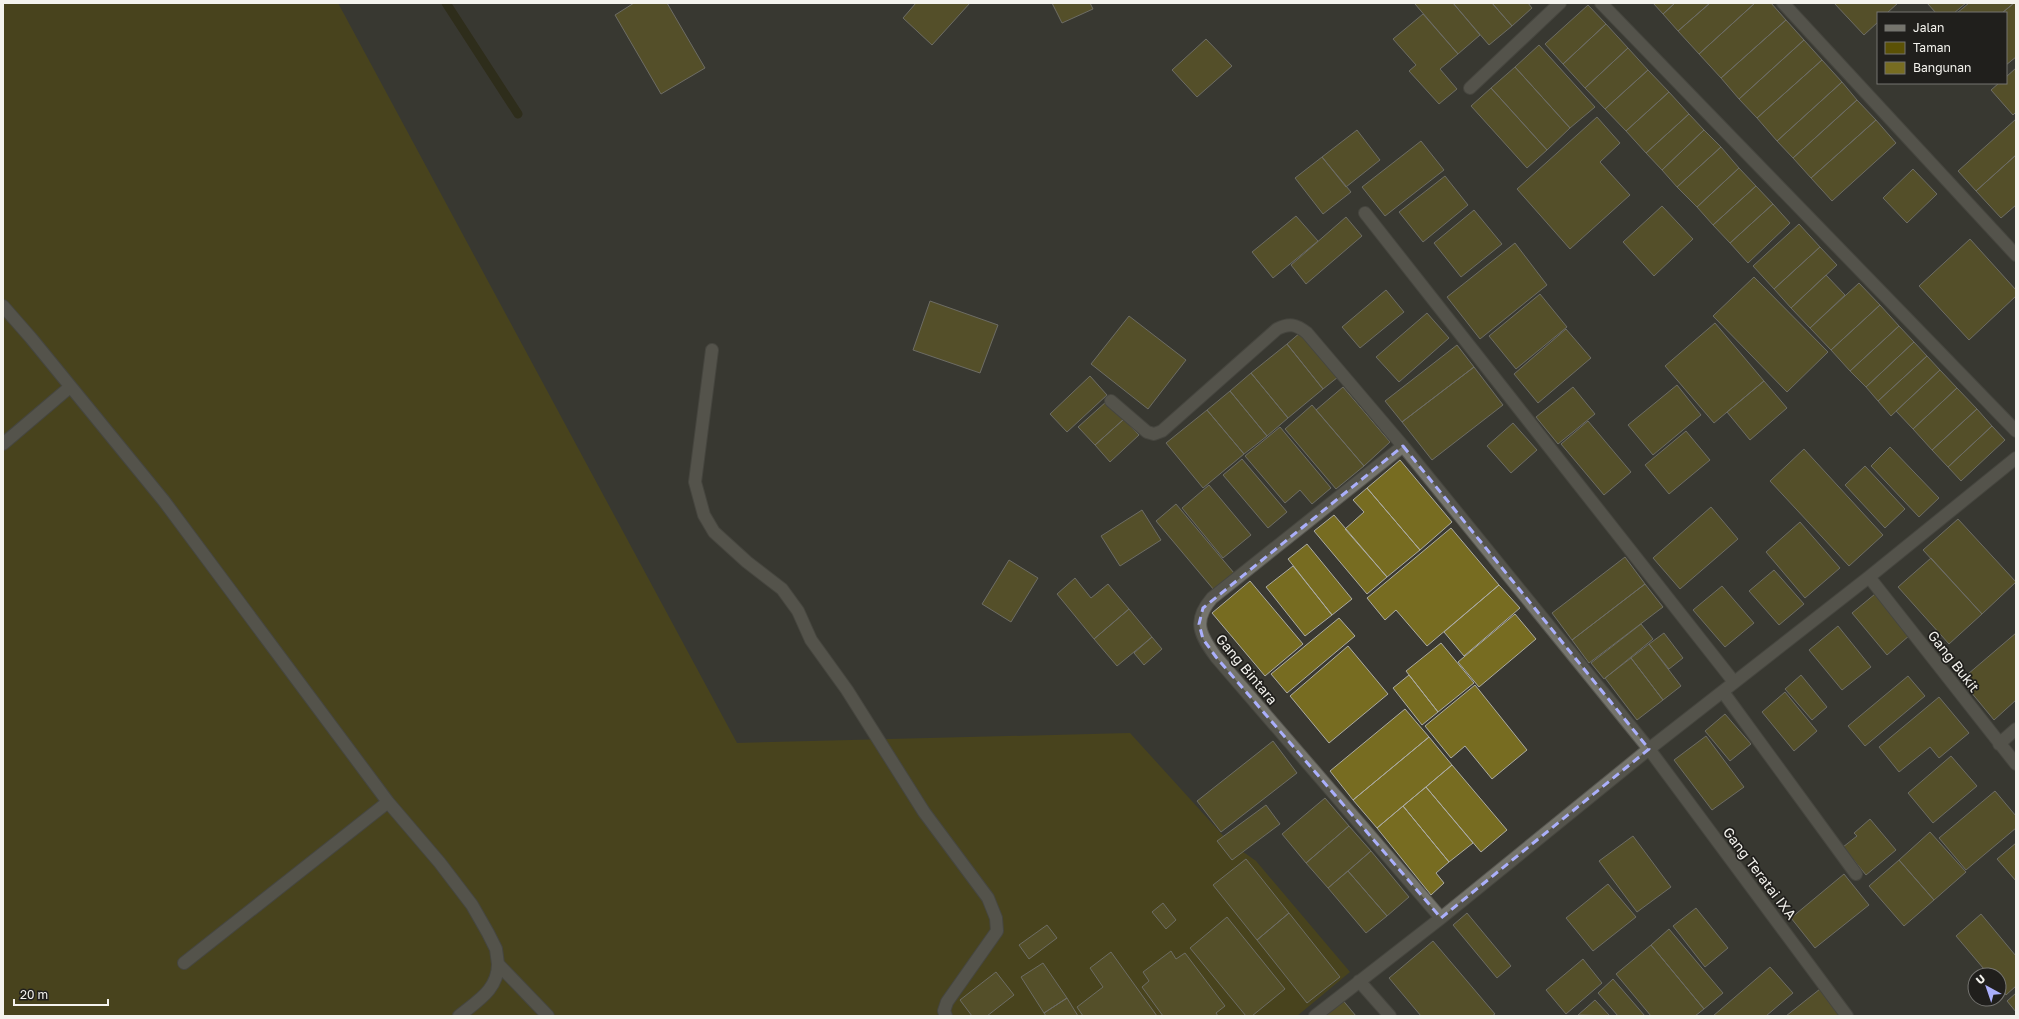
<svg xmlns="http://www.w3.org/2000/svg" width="2019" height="1019" font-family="'Golos Text',sans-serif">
  <rect width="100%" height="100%" fill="#393831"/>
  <path fill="#5b5105" d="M3,3H338L737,743L1130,733L1229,842L1256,861L1350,972L1297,1016H3Z"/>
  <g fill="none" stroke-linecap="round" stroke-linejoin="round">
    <path stroke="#231f01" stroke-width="9" d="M446,3L518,114"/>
  </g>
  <path fill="#776c21" stroke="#acaba2" d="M634,3H667L705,68L661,94L615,15Z
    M916,3H970L932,45L903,18Z
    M1052,3H1090L1093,9L1062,23Z
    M1417,3H1453L1480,35L1458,54L1415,4Z
    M1453,3H1492L1512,26L1489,45Z
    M1492,3H1528L1532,8L1512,26Z
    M1653,3H1675L1663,14Z
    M1675,3H1710L1678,31L1663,14Z
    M1710,3H1755L1699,54L1678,31Z
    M1755,3H1771L1786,20L1721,78L1699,54Z
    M1834,3H1898L1887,13H1878V22L1864,35Z
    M1927,3H1966L1954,13H1936Z
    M1969,3H2014L2002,13H1957Z
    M2014,3H2016V57L2006,65V13H2002Z
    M1588,5L1606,24L1563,64L1545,44Z
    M1423,14L1458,54L1440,69L1457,89L1439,104L1409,71L1416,65L1393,39Z
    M1786,20L1804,40L1739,99L1721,78Z
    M1606,24L1628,48L1585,88L1563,64Z
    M1206,39L1232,66L1197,97L1172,70Z
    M1804,40L1822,60L1757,118L1739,99Z
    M1539,45L1595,107L1570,128L1515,67Z
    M1628,48L1648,70L1605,109L1585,88Z
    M1822,60L1842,82L1777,141L1757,118Z
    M1515,67L1570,128L1547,150L1491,88Z
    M2016,68V112L2013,115L1991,90L1999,83H2006V77Z
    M1648,70L1669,92L1626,131L1605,109Z
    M1842,82L1857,100L1793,158L1777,141Z
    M1491,88L1547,150L1527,168L1471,106Z
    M1669,92L1689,114L1646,153L1626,131Z
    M1857,100L1876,120L1811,178L1793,158Z
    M1689,114L1704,130L1662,170L1646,153Z
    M1597,117L1620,143L1600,162L1630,195L1570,249L1517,189Z
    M2016,119V155L1976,191L1958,171Z
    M1876,120L1896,143L1832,201L1811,178Z
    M1357,130L1380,160L1346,187L1322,157Z
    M1704,130L1721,147L1677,187L1662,170Z
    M1421,141L1444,170L1385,216L1362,187Z
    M1721,147L1739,168L1697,207L1677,187Z
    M2016,155V205L2001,218L1976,191Z
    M1322,157L1351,192L1323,214L1295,178Z
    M1739,168L1756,186L1713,225L1697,207Z
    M1913,169L1937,194L1907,223L1883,198Z
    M1445,176L1468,205L1423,242L1399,212Z
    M1756,186L1773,204L1730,243L1713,225Z
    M1773,204L1790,223L1748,263L1730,243Z
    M1662,206L1693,239L1654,276L1623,242Z
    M1474,210L1502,244L1461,277L1434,243Z
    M1296,216L1318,241L1273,278L1252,252Z
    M1346,217L1362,236L1306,284L1291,265Z
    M1799,224L1820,247L1774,289L1753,266Z
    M1970,239L2016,290V296L1969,340L1919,286Z
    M1515,243L1547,285L1480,339L1447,297Z
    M1820,247L1837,265L1791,308L1774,289Z
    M1826,275L1845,295L1810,328L1791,308Z
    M1754,277L1828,352L1787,392L1713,316Z
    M1859,283L1880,305L1831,350L1810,328Z
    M1386,290L1404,312L1360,348L1342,327Z
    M1540,294L1567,327L1516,369L1489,336Z
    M930,301L998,325L980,373L913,350Z
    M1880,305L1899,326L1850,371L1831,350Z
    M1427,313L1449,338L1399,382L1376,357Z
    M1129,316L1186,360L1148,409L1091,364Z
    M1715,323L1764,381L1714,423L1665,366Z
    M1899,326L1914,342L1866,387L1850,371Z
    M1566,329L1591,358L1538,403L1514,374Z
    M1301,332L1338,377L1323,389L1287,344Z
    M1914,342L1927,356L1878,401L1866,387Z
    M1287,344L1323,389L1288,418L1251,373Z
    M1457,345L1474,367L1402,422L1385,401Z
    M1927,356L1940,370L1891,416L1878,401Z
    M1474,367L1503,405L1432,460L1402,422Z
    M1940,370L1957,388L1913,429L1896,411Z
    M1251,373L1288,418L1267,436L1230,391Z
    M1090,376L1107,395L1067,432L1050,414Z
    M1764,381L1787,408L1750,440L1727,412Z
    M1677,385L1701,415L1653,455L1628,425Z
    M1343,387L1390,442L1364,466L1316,410Z
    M1573,387L1595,414L1558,444L1536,417Z
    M1957,388L1977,409L1932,450L1913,429Z
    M1230,391L1267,436L1244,454L1207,410Z
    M1107,401L1124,419L1095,445L1078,427Z
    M1312,405L1364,466L1336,489L1285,429Z
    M1977,409L1992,426L1948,467L1932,450Z
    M1207,410L1244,454L1203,488L1166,443Z
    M1124,419L1139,435L1110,462L1095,445Z
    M1588,421L1631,472L1604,495L1561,444Z
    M1513,423L1537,450L1511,473L1487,446Z
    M1992,426L2005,440L1961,481L1948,467Z
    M1280,427L1331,488L1312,504L1300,490L1285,503L1245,456Z
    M1686,431L1710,460L1669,494L1645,465Z
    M1890,447L1939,498L1919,517L1871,466Z
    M1804,449L1883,535L1849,566L1770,481Z
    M1242,459L1287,512L1268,528L1223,475Z
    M1400,460L1452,522L1420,550L1367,488Z
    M1865,466L1905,509L1885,528L1845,485Z
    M1209,485L1251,535L1223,558L1182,508Z
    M1367,488L1420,550L1387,577L1345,529L1364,512L1353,500Z
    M1176,504L1234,573L1214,590L1156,521Z
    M1711,507L1738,539L1680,589L1653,558Z
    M1142,510L1161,540L1120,566L1101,536Z
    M1334,515L1387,577L1367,594L1314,531Z
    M1958,519L2016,582L1982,614L1923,550Z
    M1800,522L1840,568L1805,598L1766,552Z
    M1451,528L1499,585L1427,646L1396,610L1385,620L1367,598Z
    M1307,544L1352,599L1332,615L1288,559Z
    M1625,557L1645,584L1572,640L1552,613Z
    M1931,558L1982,614L1949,644L1898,587Z
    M1009,560L1038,578L1011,622L982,604Z
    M1293,566L1332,615L1305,636L1266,587Z
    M1774,570L1804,604L1779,625L1749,591Z
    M1075,578L1091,598L1108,584L1129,609L1094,639L1057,594Z
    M1250,581L1303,644L1265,676L1212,613Z
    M1645,584L1663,607L1589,663L1572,640Z
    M1499,585L1520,608L1464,656L1444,632Z
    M1722,586L1754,623L1725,647L1693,610Z
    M1875,594L1910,635L1887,655L1852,613Z
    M1129,609L1152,637L1117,666L1094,639Z
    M1515,614L1536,639L1479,687L1458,662Z
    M1339,618L1355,636L1287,693L1271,674Z
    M1641,624L1653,639L1604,679L1591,663Z
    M1838,626L1871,667L1842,690L1809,650Z
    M1664,633L1683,658L1669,669L1649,644Z
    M2016,633V700L1994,720L1961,680Z
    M1152,637L1162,649L1144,665L1134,653Z
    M1441,643L1474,683L1438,712L1406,671Z
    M1649,644L1681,686L1663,700L1631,658Z
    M1348,646L1388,694L1329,743L1290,696Z
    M1631,658L1663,700L1637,720L1605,678Z
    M1409,675L1438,712L1422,725L1393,688Z
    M1801,675L1827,707L1812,720L1785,689Z
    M1908,676L1925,696L1865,746L1848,726Z
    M1475,685L1527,750L1492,779L1465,746L1451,758L1425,726Z
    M1785,692L1817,731L1794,751L1762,712Z
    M1939,697L1969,733L1939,758L1930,747L1899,772L1879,747Z
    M1405,709L1429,737L1353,800L1330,771Z
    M1725,714L1751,744L1730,761L1705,731Z
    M1706,736L1744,787L1712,810L1674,760Z
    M1429,737L1452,765L1377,828L1353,800Z
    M1273,741L1297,773L1221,832L1197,801Z
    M1951,756L1977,786L1933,823L1908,793Z
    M1452,765L1507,830L1481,852L1426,787Z
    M1426,787L1473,843L1449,862L1403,806Z
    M1995,791L2016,816V828L1966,870L1939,838Z
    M1325,798L1349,826L1306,863L1282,834Z
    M1266,805L1280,824L1232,860L1217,841Z
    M1403,806L1449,862L1436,873L1444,883L1431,895L1377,828Z
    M1870,819L1896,850L1866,875L1843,847L1857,836L1854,833Z
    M1349,826L1371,851L1328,888L1306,863Z
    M1930,832L1966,872L1934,900L1899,860Z
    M1633,836L1671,887L1637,912L1599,861Z
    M2016,843V881L1997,859Z
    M1371,851L1409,897L1387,916L1348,871Z
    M1246,859L1289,913L1257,940L1213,885Z
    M1899,860L1934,900L1904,926L1869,886Z
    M1348,871L1387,916L1366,933L1328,888Z
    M1844,874L1869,905L1815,948L1791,918Z
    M1608,884L1636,917L1593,951L1566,918Z
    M1163,903L1176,920L1166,929L1152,912Z
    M1696,908L1728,948L1705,967L1673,926Z
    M1289,913L1340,977L1307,1003L1257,940Z
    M1467,913L1511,966L1497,978L1453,925Z
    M1981,914L2016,956V986L2006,995L1999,986V975H1989L1956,936Z
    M1227,917L1285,989L1252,1016H1246L1190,948Z
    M1047,925L1057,938L1029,959L1019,945Z
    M1669,929L1723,993L1704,1009L1651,945Z
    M1433,941L1495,1014L1492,1016H1421L1389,978Z
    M1651,945L1704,1009L1695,1016H1651L1616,974Z
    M1171,951L1176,959L1185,953L1225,1006L1216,1013L1218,1016H1163L1142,987L1149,981L1143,972Z
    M1111,952L1157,1016H1083L1077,1007L1103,987L1090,968Z
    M1583,959L1602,983L1566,1014L1546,990Z
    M1043,963L1067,998L1044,1013L1021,977Z
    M1770,967L1793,993L1766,1016H1713Z
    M996,972L1014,995L987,1016H972L960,1000Z
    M1613,979L1645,1016H1618L1598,993Z
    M1820,989L1841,1016H1786Z
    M2016,993V1012L2007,1001Z
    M1067,998L1078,1016H1046L1044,1013Z
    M1341,998L1356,1016H1321Z
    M1595,1000L1610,1016L1578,1015Z"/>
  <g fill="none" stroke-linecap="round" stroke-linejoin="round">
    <g stroke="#575650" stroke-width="14">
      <path id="lane" d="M3,306L31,338L164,501L388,802L440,863L472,905L488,933L496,949L498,964L548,1016
        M712,350L695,482L704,515L714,532L747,562L782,589L798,611L811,640L847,690L924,812L988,898L996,918L997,931L947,1002L944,1011L946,1016
        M3,444L70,387
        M1723,692L1856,874
        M184,963L388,802
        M459,1016C477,1001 498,990 498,964"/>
    </g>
    <g stroke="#575650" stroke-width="14">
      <path id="street" d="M1601,3L2016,431
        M1783,3L2016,255
        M1470,88L1560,3
        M1365,213L1734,682
        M1111,401L1147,432L1154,434L1162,431L1277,329C1289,323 1296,324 1307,333L1403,446L1649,749L1847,1016
        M1403,446L1212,598C1192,621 1200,635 1216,657L1441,918
        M1869,577L2016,764
        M1999,744L2016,729
        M1359,981L1390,1016
        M1315,1016L1441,918L1649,749L1869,577L2016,458"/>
    </g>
    <use href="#lane" stroke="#75746c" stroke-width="12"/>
    <use href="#street" stroke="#75746c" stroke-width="12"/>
  </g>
  <path d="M0 0H2019V1019H0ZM1403,446L1649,749L1441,918L1216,657L1203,639L1199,624L1203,608Z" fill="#393831" fill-opacity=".55" fill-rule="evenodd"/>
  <path fill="none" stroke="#aaaffb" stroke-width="3" stroke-dasharray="8 5" stroke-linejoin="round" d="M1403,446L1649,749L1441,918L1216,657L1203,639L1199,624L1203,608Z"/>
  <g text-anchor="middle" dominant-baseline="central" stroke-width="3.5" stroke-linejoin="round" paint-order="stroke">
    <g font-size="14" fill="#f4f3ee" stroke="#201f1c">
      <text transform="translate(1954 661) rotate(52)">Gang Bukit</text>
      <text transform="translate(1247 669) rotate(50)">Gang Bintara</text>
      <text transform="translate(1760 873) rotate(53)">Gang Teratai IXA</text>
    </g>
  </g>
  <rect width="2019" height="1019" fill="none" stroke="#f4f3ee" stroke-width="8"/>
  <rect x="1877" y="12" width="130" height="72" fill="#201f1c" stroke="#757470"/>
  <rect x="1885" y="25" width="20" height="6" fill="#75746c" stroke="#757470"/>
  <text x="1913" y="32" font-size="12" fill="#f4f3ee">Jalan</text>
  <rect x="1885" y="42" width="20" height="12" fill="#5b5105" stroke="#757470"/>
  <text x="1913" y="52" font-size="12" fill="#f4f3ee">Taman</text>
  <rect x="1885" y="62" width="20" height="12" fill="#776c21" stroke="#757470"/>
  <text x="1913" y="72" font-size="12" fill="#f4f3ee">Bangunan</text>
  <g transform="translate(1987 987) rotate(320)"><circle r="19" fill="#201f1c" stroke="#757470"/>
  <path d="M0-3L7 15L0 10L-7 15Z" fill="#aaaffb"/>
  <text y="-6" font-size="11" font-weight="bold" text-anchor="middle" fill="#f4f3ee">U</text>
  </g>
  <path d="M14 999v6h94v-6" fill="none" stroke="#f4f3ee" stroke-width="2"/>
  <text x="20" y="999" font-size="12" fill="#f4f3ee" stroke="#201f1c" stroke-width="3" paint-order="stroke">20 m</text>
</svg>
